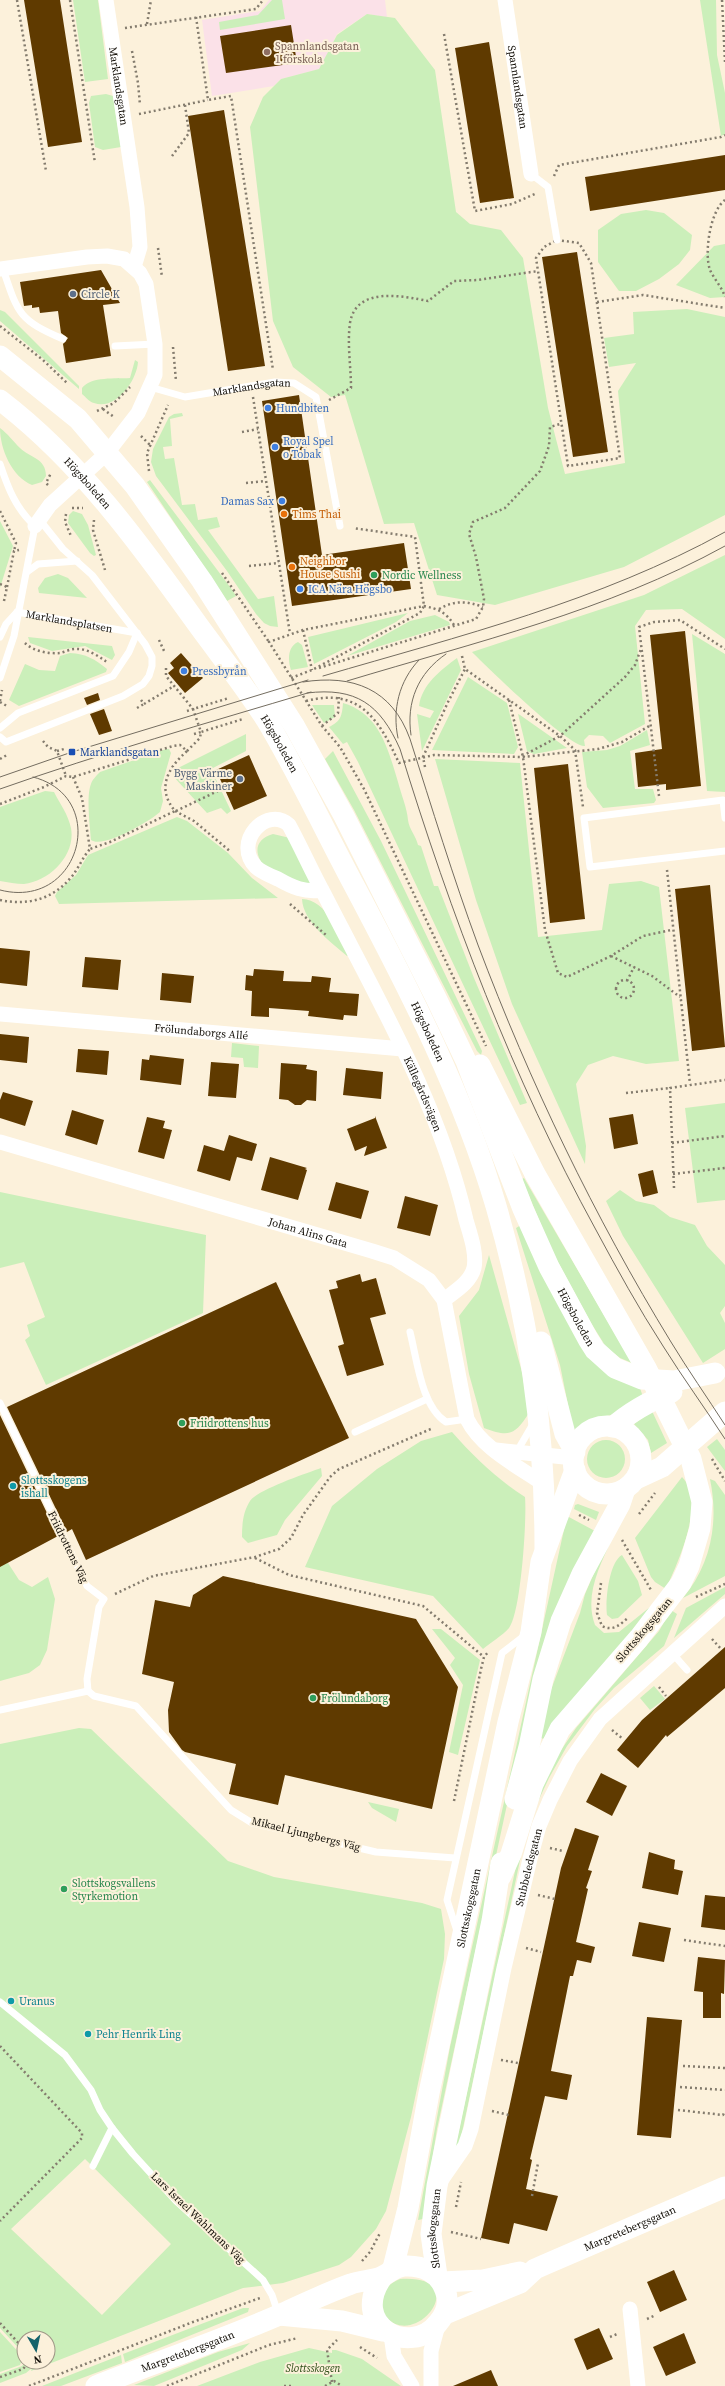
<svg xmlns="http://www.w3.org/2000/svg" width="725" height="2386" font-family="'Source Serif 4',serif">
  <rect width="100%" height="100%" fill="#fcf1db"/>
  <path fill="#fbe1e8" d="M269,0H385L387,17L367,14L337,34L320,69L281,79L274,86L212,96L202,20L260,11Z"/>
  <path fill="#cbefba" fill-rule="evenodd" d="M73,0H98L108,79L85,82Z
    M272,0H282L285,19L220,30L219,22L258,15Z
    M700,0H716L717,55L725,93V134L721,136Z
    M367,14L395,18L435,70L456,212L470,224L501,230L523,258L548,408L565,474L625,463L618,391L636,363L609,367L604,338L634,334L633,312L687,309L725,317V515L624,567L495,605L437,595L414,523L384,524L345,395L331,397L293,367L273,321L250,127L263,97L281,79L319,69L337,35Z
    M106,94L113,96L121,147L103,150L95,147L89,103L91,96Z
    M646,210L664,213L692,235L690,250L679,264L659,279L636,291H619L598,262V230L621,214Z
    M725,244V297L710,298L676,285L714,246Z
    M0,310L5,312L79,386V389L0,321Z
    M135,360L138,362C137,380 116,411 94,403C89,402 86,397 82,394V388C91,376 116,379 130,378Z
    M182,413L183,416L170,419L172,446L163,447L165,459L174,458L182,505L195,504L198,520L217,517L220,527L208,530L258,599L274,596L278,627L270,626L264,623L256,614L227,571L156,476L151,462L153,449L169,417L174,414Z
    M0,428C8,434 13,441 20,448C30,458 46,458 46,476L42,482L32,485C12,477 0,449 0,428Z
    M150,480L233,591L236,596L227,601L147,482Z
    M73,511L82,514L88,525L96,555L94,556L90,553L68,523L69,515Z
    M0,521L13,546L0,588Z
    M725,555V639L682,609L646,610L635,626L645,724L610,743L603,736L589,735L584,740L585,746C570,748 487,667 472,652L644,595Z
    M58,574L68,578L87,598L39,593L38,588L45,578Z
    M408,613L396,622L314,664L308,637Z
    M435,615L449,622L450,625L347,656L410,621Z
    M692,634L725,654V792L707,791Z
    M28,637L112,646L115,655L112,660L85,646L52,651L30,643Z
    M298,642L302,645L308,667L291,670C288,661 287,647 298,642Z
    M70,653C86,654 95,659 107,669L106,672L19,706L9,700L25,664L39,670L55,671L60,656Z
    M457,658L461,670L422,751L417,714L430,718L434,711L419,706C422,684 441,670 457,658Z
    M468,677L507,703L518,747L514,754L432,750Z
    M343,703C380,714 388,749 398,782C401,794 407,808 408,820C409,829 416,836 418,845L421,846L434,886H438L474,978L527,1103L520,1105L358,762L347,742L343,744L329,727C341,721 342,716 343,703Z
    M312,705H334L335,717L324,723Z
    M518,714L520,715L567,748L534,754L527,751Z
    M647,730L650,745L630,751L635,789H653L656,800L654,803L603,808L587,787L582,752L607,750L620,746Z
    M246,734V751L211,769L231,811L227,814L221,808L207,813L173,776L174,770Z
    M166,749H169L171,753L161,788L163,801L160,812C150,821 103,849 91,840C90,827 86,796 91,784C92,780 97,775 100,772Z
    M333,751L381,841L482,1051L481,1055L477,1051L354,810L325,759Z
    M435,759L520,763L538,937L602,930L609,884L641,881L659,887L679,1061L646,1064L613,1056L588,1065L576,1084L586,1146L585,1164L512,1004L476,900Z
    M45,791L54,792C60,804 68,814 71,828C76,855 50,881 24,884C16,884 8,882 0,881V807Z
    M177,817L187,821L228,853L252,878L278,898L59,904L55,896L57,892L76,875L88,855Z
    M273,834L290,838L314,885C301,882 286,880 274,875C270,874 268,870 265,867C253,853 255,839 273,834Z
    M302,899C327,899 340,937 349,955L347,956C331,942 303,922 302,899Z
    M232,1043L259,1046L258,1068L244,1067L243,1058L231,1057Z
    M725,1103V1200L697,1203L685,1108Z
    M524,1178L632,1363L620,1358L606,1347L591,1323L552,1251L522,1179Z
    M620,1190L636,1201L654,1205L670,1217L695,1225L707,1246L725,1265V1306L720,1313L725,1323V1349L703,1363L623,1236L606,1201Z
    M0,1192L206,1235L203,1313L46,1385L25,1340L30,1336L27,1325L45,1317L24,1262L0,1268Z
    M521,1225L541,1268L640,1388L643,1397L611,1415L592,1419L575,1430H573L560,1365L516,1228Z
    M489,1255L522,1372L529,1413C514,1436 509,1437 484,1428L469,1374L459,1316L479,1290Z
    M652,1411L667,1443L651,1453L648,1440L634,1424Z
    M452,1432C474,1457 497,1479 525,1497C527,1518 521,1613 509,1628C502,1636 491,1642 483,1649L433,1596L305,1567L332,1506L377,1469L421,1441Z
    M717,1439L725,1450V1471L707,1447Z
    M587 1459a19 19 0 1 1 38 0a19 19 0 1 1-38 0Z
    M321,1468L322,1476L285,1520L277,1535L248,1543L242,1537C242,1524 243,1512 250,1501C257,1490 307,1473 321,1468Z
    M682,1477C707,1502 677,1564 666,1589L655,1582L651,1577L635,1538Z
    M710,1479L715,1481L725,1495V1576L683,1598C711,1564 719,1523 710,1479Z
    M578,1504L599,1512L596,1520L574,1509L575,1505Z
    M567,1516L595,1531L508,1800L437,2129L423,2219L418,2220L450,2047Z
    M609,1538L612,1539C600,1565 584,1596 595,1625L604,1633L619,1632L655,1603L543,1739L540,1737L549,1695L580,1613L585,1594Z
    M622,1555L638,1581L642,1595L618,1618L612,1619L607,1615C605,1601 609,1562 622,1555Z
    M8,1563L19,1580L32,1587L48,1577L55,1599L47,1650L40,1665L29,1673L0,1681V1564Z
    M725,1587V1594L674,1638L686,1608Z
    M671,1610L677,1614L664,1646L614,1688L595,1709L567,1746L549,1778L535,1808L522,1851L460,2142L455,2148L520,1848L551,1765L576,1728L659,1631Z
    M432,1629H441L480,1660L458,1755L449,1752L463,1685L450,1665L455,1658Z
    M654,1686L665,1699L650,1710L640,1698Z
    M79,1728L91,1729L228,1861L274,1877L422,1903L441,1909L445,1934L444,1959L411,2117L386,2211L376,2229L351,2257L339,2265L283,2283L243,2288L31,2371L32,2368L26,2373L0,2383V2374L22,2366L25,2362H48V2338H24V2354L0,2328V1744ZM85,2159L171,2244L102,2315L11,2229Z
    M368,1802L399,1809L396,1822L372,1808Z
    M400,2279C475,2274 416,2351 386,2317C373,2302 384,2285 400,2279Z
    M243,2308H249L248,2312L125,2362L123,2354Z
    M0,2332L23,2357L20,2365L0,2372Z
    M250,2343L242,2350L154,2386L134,2385L218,2352Z
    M309,2348L332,2353V2350H336L362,2359L401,2386H197L260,2362Z
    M121,2355L122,2363L61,2386H42Z"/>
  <path fill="#5f3a00" d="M24,0H60L82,142L48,147Z
    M291,25L297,63L226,73L220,36Z
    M489,42L514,198L480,203L455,48Z
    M224,110L265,366L228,371L188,116Z
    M725,155V190L590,211L585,177Z
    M577,252L608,452L573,457L542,257Z
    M101,270L120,303L103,305L111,356L66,363L63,344L68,338L61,333L58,311L40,313L39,307L32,308V305L24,306L20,282Z
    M299,395L322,555L404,543L411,589L292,606L262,401Z
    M685,631L701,786L666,790V784L638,787L635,753L662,749L650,635Z
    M181,653L203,678L185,693L168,673L174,668L170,663Z
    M98,693L100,700L87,705L84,698Z
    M104,709L112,731L99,735L90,714Z
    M249,755L267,796L234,810L216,770Z
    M568,764L585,919L550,923L534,768Z
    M710,885L725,1047L692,1051L675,889Z
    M0,948L30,951L27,986L0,983Z
    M85,957L121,960L118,990L82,987Z
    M254,969L284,971L283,981L311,982L312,976L331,978L329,992L359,994L357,1016L344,1015L343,1020L308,1016L309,1011L269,1008V1017L251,1016L252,991L245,990L246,975L253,976Z
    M162,973L194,976L191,1003L160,1000Z
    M0,1034L29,1037L27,1063L0,1060Z
    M78,1049L109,1051L107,1075L76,1072Z
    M150,1055L184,1059L181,1085L140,1080L142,1059L149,1060Z
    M211,1062L239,1064L236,1098L208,1096Z
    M281,1063L307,1065L306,1069L317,1071L316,1101L307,1100L301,1105H295L288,1100L279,1099Z
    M346,1068L383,1072L381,1099L343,1095Z
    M3,1092L33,1101L25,1126L0,1118V1100Z
    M72,1110L104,1120L97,1145L65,1135Z
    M633,1114L638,1144L614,1149L609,1118Z
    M375,1116L387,1148L364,1156L367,1146L355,1151L347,1129L375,1118Z
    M147,1117L165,1121L163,1128L172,1130L164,1159L138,1152Z
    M229,1135L257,1144L252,1161L237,1157L230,1181L197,1171L204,1145L224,1151Z
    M270,1157L307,1168L305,1169L307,1170L298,1200L261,1190Z
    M653,1170L658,1193L643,1197L638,1174Z
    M336,1182L369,1191L361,1219L328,1210Z
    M405,1196L438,1205L430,1236L397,1228Z
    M360,1274L362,1282L376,1278L386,1314L370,1318L384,1365L347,1376L338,1346L344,1344L329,1290L338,1288L336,1281Z
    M276,1282L349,1438L86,1560L72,1529L67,1532L7,1407Z
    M0,1415L58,1536L0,1567Z
    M223,1576L416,1619L458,1687L432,1809L285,1775L278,1805L229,1794L236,1764L185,1752L182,1750L169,1732L168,1710L174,1682L142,1674L155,1600L190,1607L193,1595Z
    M725,1647V1688L667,1737L666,1735L638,1768L617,1750L642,1720Z
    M601,1773L627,1786L612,1816L586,1802Z
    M575,1828L599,1836L588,1870L592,1871L586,1888L588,1889L576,1942L595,1947L591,1963L577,1960L573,1976H570L551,2071L572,2075L567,2100L545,2096L530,2159L532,2160L526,2189L558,2196L547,2231L514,2223L509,2244L481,2238L561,1868Z
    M649,1852L675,1860L674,1869L683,1871L678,1895L642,1888Z
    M705,1895L725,1897V1930L701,1927Z
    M639,1922L671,1928L664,1962L632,1956Z
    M698,1957L725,1960L724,1994L721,1993V2018H703V1992L694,1991Z
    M647,2017L682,2020L671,2138L637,2135Z
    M674,2270L687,2300L660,2312L647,2282Z
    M599,2328L613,2359L587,2370L574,2339Z
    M684,2333L696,2363L666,2376L653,2347Z
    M491,2370L498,2386H453Z"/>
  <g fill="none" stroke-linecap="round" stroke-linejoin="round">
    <path stroke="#847c6e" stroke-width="2.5" stroke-dasharray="2 3" stroke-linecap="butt" d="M17,0L46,171
      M70,0L95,163
      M722,0L725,62
      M196,17L208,100L231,96L273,370
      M147,24L151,0
      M125,28L256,9L263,0
      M444,34L475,211L512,204L537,193
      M132,51L138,83L140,105
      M139,114L208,100
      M172,156L189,133L185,105
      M554,176L559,165L721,137L725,135
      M725,200C710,211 704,253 710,270C714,279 722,287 725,297
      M557,240L579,243L591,263L620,458L568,466L536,258L544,247Z
      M158,248L162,277
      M597,302L643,295L725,308
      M0,326L43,360L67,383
      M173,347L176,381
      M253,397L290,634
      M329,400L351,388C351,367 347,344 350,323C356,286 403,296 428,301L454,281L478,280L538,271
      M103,409L114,417
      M97,411L114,403L130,387
      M242,432L258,429
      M141,436L150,445
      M149,471L147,453L168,405
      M246,483L265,481
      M48,485L46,483L51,473
      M72,508H83
      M0,511L16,543L14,551
      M66,514L65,522L71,536
      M94,520L93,530L105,570
      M249,566L279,563
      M222,573L269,642
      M0,584L7,587L4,601
      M7,587L14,551L19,550
      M439,609C455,600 467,601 483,607
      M454,625C446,612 438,609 424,606L303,630L269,642L322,726L340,747L364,789L486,1046
      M303,630L312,670
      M159,640L165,653
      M25,643C33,651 48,654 60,653C65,652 70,649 75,649C87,648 98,656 107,662
      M462,656L465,669L560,736L575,750L583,807
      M166,668V676L193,709L187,711
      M319,668L476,619L483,607L484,599L476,557L469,534L473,522L505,508L540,471L549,446L550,427L560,424
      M291,678L312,670L420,613L424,606L415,537L353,528
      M141,700L144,704L174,686
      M509,700L523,757L545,930L558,973L567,977L611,956L643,936L671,930
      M0,701L2,690
      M306,701C360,687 379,720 399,763L434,755L523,757L598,749L622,742L651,725
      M0,702L7,706
      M137,708L144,704
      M322,726L338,713L339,697
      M194,734L201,732L193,709L229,698
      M43,741L48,747L57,751L66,776
      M57,751L64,749
      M187,751L200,738L201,732L243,719
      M523,757L526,754L560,736L625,677L635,665L641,649
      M0,759L7,755
      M425,767L423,757L448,702L465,669
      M659,796L639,627L654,622L680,620L725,649
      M0,804L44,787L66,776L73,777L173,746L180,745L187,751C168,768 156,788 175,811L110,842L90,849L82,798L73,777
      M175,811L194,821L231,852
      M176,811L224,788
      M667,870L690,1084
      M0,900C29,906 54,899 73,875C79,867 83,857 90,849
      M290,904L326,935
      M611,956L652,976L680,997
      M616 989a9 9 0 1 1 18 0a9 9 0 1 1-18 0Z
      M627,981L634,967
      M626,1093L670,1088
      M672,1143L725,1136
      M673,1174L725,1168
      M674,1188L670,1088L725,1080
      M712,1459L725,1481
      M639,1514L655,1493
      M579,1515L589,1520
      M622,1540L651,1590
      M255,1558L289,1575L423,1606L484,1657
      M601,1583L597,1613L602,1626C614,1632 620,1624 628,1618
      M115,1594L153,1576L255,1557L279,1549L291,1538L303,1515L330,1477L339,1469L433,1428
      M696,1597L725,1584
      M712,1639L721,1649
      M659,1687L666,1696
      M612,1730L623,1739
      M454,1801L481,1669L484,1657L489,1651
      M550,1848L563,1851
      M538,1895L555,1899
      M684,1940L725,1946
      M526,1948L541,1952
      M0,2046L82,2133V2138L0,2221
      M501,2060L518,2063
      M683,2066L725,2068
      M680,2087L725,2090
      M678,2110L723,2115L725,2111
      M492,2111L509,2115
      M532,2196L538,2163
      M456,2207L461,2182
      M451,2232L481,2239
      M362,2261L370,2252L380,2233
      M647,2319L656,2315
      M0,2323L24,2349
      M610,2337L617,2334
      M360,2347L377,2358
      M0,2377L23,2369L29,2362
      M332,2382L327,2350L337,2340
      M29,2386L193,2322L260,2298
      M167,2386L269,2345L298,2338
      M284,2386H291
      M325,2386L334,2381L342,2386"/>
    <g stroke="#fff" stroke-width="7">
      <path d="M531,174L548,187L557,240"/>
      <path d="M3,269C18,314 19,320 63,339"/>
      <path d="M115,346L155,344"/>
      <path id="s1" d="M150,387L185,397L275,382L294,383L316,397L340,526"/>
      <path d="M0,464C8,488 16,509 35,526L14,636L0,678"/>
      <path d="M27,572L38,564L77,561"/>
      <path id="s2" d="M17,612L137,633"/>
      <path d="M0,637L6,624L17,612"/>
      <path d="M0,728L18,713L113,676L129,652L137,633"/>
      <path d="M0,737L6,742L123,696L143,684L149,676L152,666V657L145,644L92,575L63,549L39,519"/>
      <path d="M725,818L723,800L584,818L590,867L725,851"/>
      <path d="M410,1332C417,1359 421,1406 446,1422L467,1419"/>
      <path d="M0,1403L87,1586L104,1599L99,1607L87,1679L88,1691"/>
      <path d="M355,1432L427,1399"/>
      <path d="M516,1453L533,1424"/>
      <path d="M673,1654L687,1670"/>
      <path d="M88,1691L94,1696L136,1706L231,1810L252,1823L376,1852L455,1858"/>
      <path d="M0,1710L88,1691"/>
      <path d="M457,1931L447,1900L502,1653L524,1636"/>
      <path d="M0,2002L65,2055L91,2090L100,2110L112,2128L133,2154L176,2201L263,2280L272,2295L278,2313"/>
      <path d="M93,2166L112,2128"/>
    </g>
    <g stroke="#fff" stroke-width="15">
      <path id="s3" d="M106,0L137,207L140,247L134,267"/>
      <path id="s4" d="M505,0L531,174"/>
      <path d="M0,269L87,257L107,256L124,259L140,273L146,284L155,344V375L138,413L107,453L50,505L35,526"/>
      <path id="s5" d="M322,890C305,893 292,887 278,879C271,876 261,872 256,867C232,842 267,805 289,825C301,847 311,870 323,892C377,998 439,1103 466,1220C470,1234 477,1253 474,1268C470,1283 455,1291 444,1300"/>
      <path id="s6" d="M0,1014L403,1049"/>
      <path id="s7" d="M0,1142L372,1251L394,1258L429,1280L444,1300L467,1419C482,1449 518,1466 545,1485"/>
      <path d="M496,1450L574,1458"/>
      <path id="s8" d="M440,2182L465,2146L471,2129L504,1968L530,1859L539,1826L550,1800L570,1761L600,1719L725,1606"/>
      <path d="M630,2309L638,2386"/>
      <path d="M391,2335L394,2356L412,2386"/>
      <path d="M431,2386V2351L438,2325"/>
    </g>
    <g stroke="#fff" stroke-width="21">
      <path id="s9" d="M0,356L78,419L135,486L202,581L295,727L344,816L436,998L466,1061L523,1209L549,1267L588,1339L595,1350L615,1368L642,1379L674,1381L715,1373"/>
      <path id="s10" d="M0,400C80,461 140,544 198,625C222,658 249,691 270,726C301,779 327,835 356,889C410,991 463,1094 496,1206C529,1320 545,1428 545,1548"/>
      <path d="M480,1065L535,1174L646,1368L691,1459L702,1502L700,1528L689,1566L681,1583L639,1638L560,1729L533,1784L511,1854L501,1876"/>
      <path d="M541,1342L565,1434L575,1452"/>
      <circle cx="607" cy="1460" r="34"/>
      <path d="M613,1427C631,1411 650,1401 672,1392"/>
      <path d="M636,1479L662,1467L725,1412"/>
      <path d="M515,1799L529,1747L543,1679L561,1621L582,1574L620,1504L625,1489"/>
      <path id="s11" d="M393,2268L408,2208L429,2093L508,1722L531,1632L541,1562L575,1470"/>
      <path id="s12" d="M437,2276L431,2234L437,2186L492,1921L501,1863"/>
      <path d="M442,2282L483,2280L520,2272"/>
      <path id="s13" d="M445,2314L520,2283L535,2269L544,2265L725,2187"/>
      <path d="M279,2315L342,2321L383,2331"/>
      <path id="s14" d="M96,2386C157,2362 219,2341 279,2315C303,2304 326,2293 351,2284C361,2280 374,2281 383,2276C391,2272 394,2267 404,2266C422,2265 439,2272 445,2290C450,2302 446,2314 438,2323C411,2358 347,2326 383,2276"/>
    </g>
    <path stroke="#746d60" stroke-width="1" d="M323,676C460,636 600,601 725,532
      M347,681C476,642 607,611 725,546
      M303,682C353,674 392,689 410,739C432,808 453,877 478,945C530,1083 594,1216 671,1342C688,1370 707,1397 725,1425
      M307,693C356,687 380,704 400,749C451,915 512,1077 596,1230C617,1269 639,1309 663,1346C683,1378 705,1408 725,1439
      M411,735C406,702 418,673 446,654
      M398,738C392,710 399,681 419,660
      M0,777L72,752L308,680
      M0,789C102,753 207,723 311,692
      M0,890C80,911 111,797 33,777"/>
  </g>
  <circle fill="#8d6e63" stroke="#fcf1db" stroke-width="1.5" cx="267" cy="52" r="4"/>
  <g fill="#5c6f8a" stroke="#fcf1db" stroke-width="1.5">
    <circle cx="73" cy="294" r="4"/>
    <circle cx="240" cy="779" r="4"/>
  </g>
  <g fill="#3f7fe0" stroke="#fcf1db" stroke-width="1.5">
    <circle cx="268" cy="408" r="4"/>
    <circle cx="275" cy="447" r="4"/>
    <circle cx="282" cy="501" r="4"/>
    <circle cx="300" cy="589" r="4"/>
    <circle cx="184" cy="671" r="4"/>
  </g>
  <g fill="#e8710a" stroke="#fcf1db" stroke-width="1.5">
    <circle cx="284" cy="514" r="4"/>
    <circle cx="292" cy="567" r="4"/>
  </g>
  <g fill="#2e9e5b" stroke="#fcf1db" stroke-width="1.5">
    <circle cx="374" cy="575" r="4"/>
    <circle cx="182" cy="1423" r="4"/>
    <circle cx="313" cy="1698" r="4"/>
    <circle cx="64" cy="1889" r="4"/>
  </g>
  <rect fill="#1a4fb4" stroke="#fcf1db" stroke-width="1.5" x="68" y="748" width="8" height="8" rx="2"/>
  <g fill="#0f9aa8" stroke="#fcf1db" stroke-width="1.5">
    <circle cx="13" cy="1486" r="4"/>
    <circle cx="11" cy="2001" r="4"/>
    <circle cx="88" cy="2034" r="4"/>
  </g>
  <g text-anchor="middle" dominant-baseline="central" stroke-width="4" stroke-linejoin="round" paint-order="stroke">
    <g font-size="11" fill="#785e54" stroke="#fcf1db" text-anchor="start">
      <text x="275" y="46">Spannlandsgatan<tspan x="275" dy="13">1 förskola</tspan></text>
    </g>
    <g font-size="11" fill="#130f08" stroke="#fcf1db">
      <text stroke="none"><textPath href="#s3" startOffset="87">Marklandsgatan</textPath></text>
      <text stroke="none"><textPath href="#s4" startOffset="88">Spannlandsgatan</textPath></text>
      <text stroke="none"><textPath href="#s1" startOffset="104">Marklandsgatan</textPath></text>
      <text stroke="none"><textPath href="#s10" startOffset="121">Högsboleden</textPath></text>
      <text stroke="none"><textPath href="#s2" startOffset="53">Marklandsplatsen</textPath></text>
      <text stroke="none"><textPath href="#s10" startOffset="445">Högsboleden</textPath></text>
      <text stroke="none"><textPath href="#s6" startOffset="202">Frölundaborgs Allé</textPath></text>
      <text stroke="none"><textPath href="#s10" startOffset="769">Högsboleden</textPath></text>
      <text stroke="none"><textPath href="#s5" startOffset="452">Källegårdsvägen</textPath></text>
      <text stroke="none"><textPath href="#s7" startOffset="321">Johan Alins Gata</textPath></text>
      <text stroke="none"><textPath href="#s9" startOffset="1132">Högsboleden</textPath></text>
      <text transform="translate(68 1547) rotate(64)">Friidrottens Väg</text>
      <text transform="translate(644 1630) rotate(-50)">Slottsskogsgatan</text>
      <text transform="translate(306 1834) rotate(14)">Mikael Ljungbergs Väg</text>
      <text stroke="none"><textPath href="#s8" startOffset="330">Stubbeledsgatan</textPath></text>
      <text stroke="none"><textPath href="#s11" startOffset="368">Slottsskogsgatan</textPath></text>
      <text transform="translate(198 2218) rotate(44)">Lars Israel Wahlmans Väg</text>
      <text stroke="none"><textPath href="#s13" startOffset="205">Margretebergsgatan</textPath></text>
      <text stroke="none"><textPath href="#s12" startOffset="48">Slottsskogsgatan</textPath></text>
      <text stroke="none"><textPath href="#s14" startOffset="98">Margretebergsgatan</textPath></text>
    </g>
    <g font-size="11" fill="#4e5e75" stroke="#fcf1db" text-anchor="start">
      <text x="81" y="294">Circle K</text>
      <text x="232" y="773" text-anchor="end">Bygg Värme<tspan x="232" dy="13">Maskiner</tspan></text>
    </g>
    <g font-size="11" fill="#366cbe" stroke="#fcf1db" text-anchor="start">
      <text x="276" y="408">Hundbiten</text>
      <text x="283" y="441">Royal Spel<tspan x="283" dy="13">o Tobak</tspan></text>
      <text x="274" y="501" text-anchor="end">Damas Sax</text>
      <text x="308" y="589">ICA Nära Högsbo</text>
      <text x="192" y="671">Pressbyrån</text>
    </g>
    <g font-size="11" fill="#c56008" stroke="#fcf1db" text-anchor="start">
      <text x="292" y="514">Tims Thai</text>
      <text x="300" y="561">Neighbor<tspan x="300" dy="13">House Sushi</tspan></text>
    </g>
    <g font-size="11" fill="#27864d" stroke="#fcf1db" text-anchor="start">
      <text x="382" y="575">Nordic Wellness</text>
      <text x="190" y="1423">Friidrottens hus</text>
      <text x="321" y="1698">Frölundaborg</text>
      <text x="72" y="1883">Slottskogsvallens<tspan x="72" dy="13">Styrkemotion</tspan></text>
    </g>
    <g font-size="11" fill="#164399" stroke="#fcf1db" text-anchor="start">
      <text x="80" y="752">Marklandsgatan</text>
    </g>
    <g font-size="11" fill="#0d838f" stroke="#fcf1db" text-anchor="start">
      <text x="21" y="1480">Slottsskogens<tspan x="21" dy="13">ishall</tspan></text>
      <text x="19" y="2001">Uranus</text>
      <text x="96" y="2034">Pehr Henrik Ling</text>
    </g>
    <g font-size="11" font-style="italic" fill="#284a13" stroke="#fcf1db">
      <text x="313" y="2368">Slottsskogen</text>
    </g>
  </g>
  <g transform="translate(36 2350) rotate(171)"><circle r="19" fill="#fcf1db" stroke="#9f9787"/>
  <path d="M0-3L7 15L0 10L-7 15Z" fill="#16636c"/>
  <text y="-6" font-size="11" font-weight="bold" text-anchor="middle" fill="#130f08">N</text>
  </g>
</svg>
